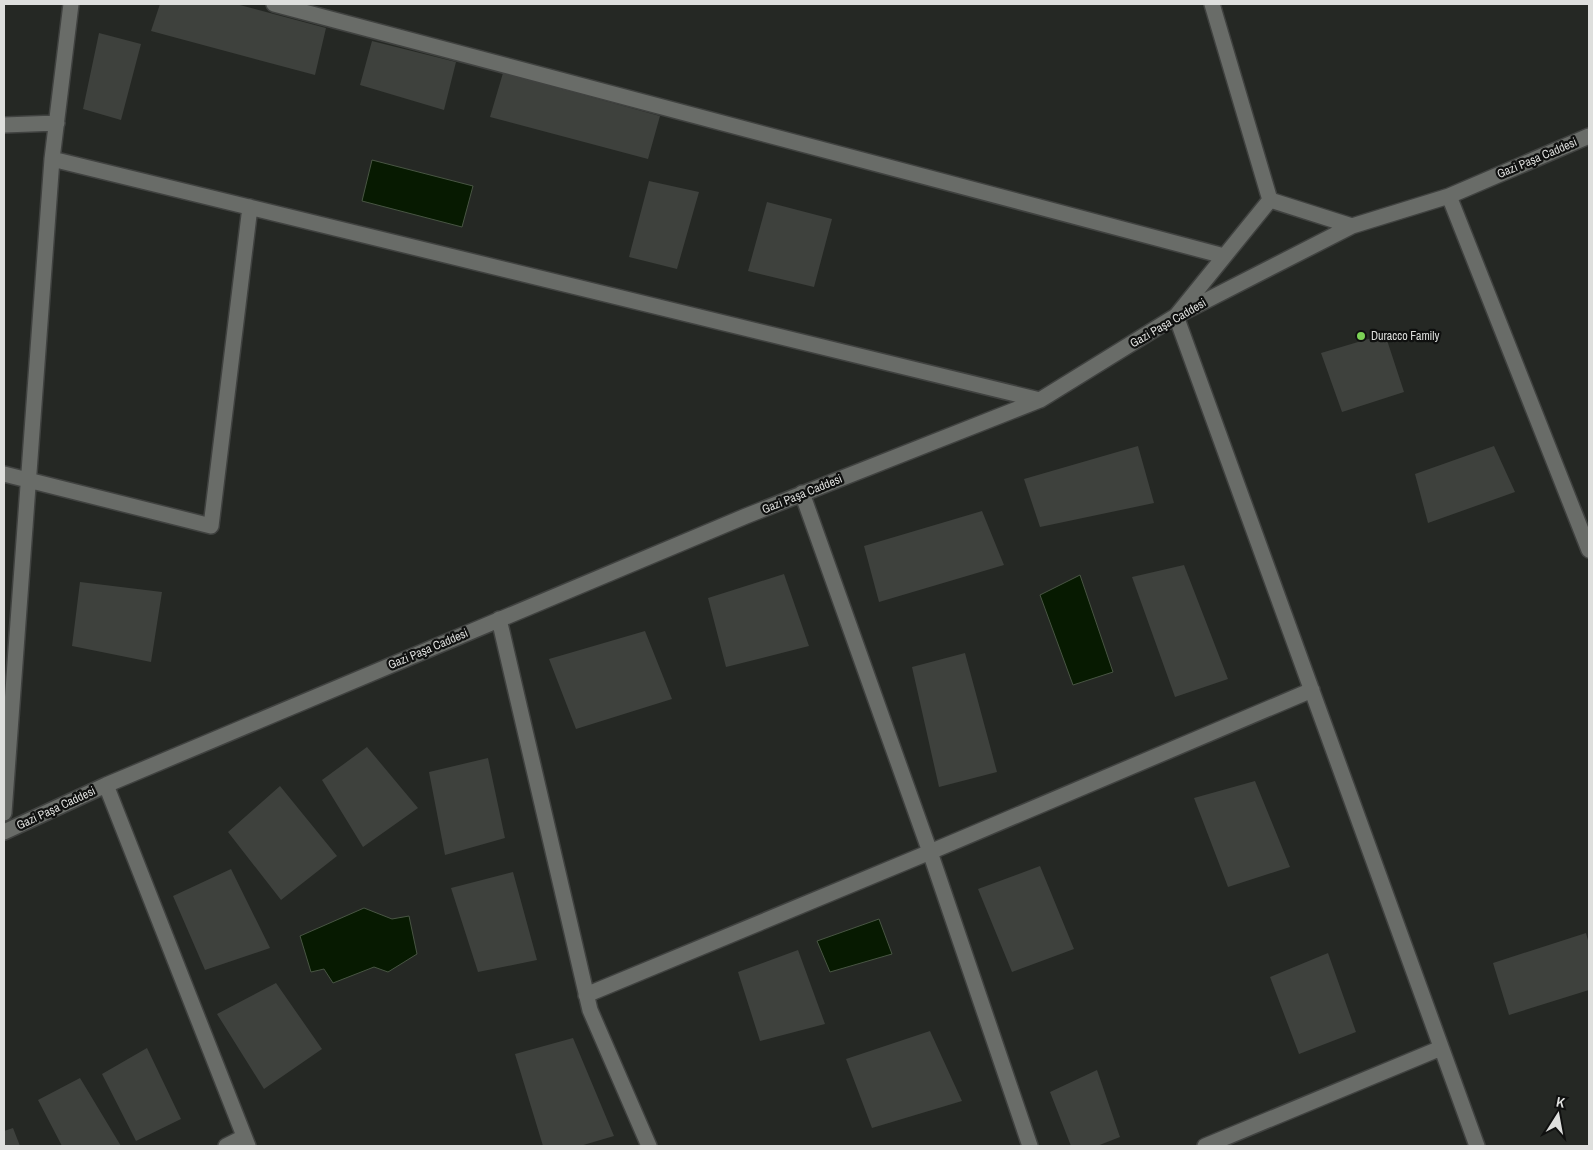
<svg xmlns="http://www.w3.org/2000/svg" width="1593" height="1150" font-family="'Archivo Narrow',sans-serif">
  <rect width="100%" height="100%" fill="#252824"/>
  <path fill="#071a01" stroke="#485543" d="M372,160L473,186L462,227L362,201Z
    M1080,575L1113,672L1073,685L1040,595Z
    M364,908L392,919L409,916L417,954L388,972L374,967L333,983L324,969L311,972L300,936Z
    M879,919L892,954L830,972L817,941Z"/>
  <path fill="#3e413d" d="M160,4H236L326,28L315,75L151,31Z
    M99,33L141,44L121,120L83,109Z
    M372,41L456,62L444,110L360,85Z
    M503,73L660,116L648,159L490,117Z
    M649,181L699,192L677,269L629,257Z
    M767,202L832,219L814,287L748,271Z
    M1385,334L1404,392L1342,412L1321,353Z
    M1138,446L1154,503L1040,527L1024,479Z
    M1494,446L1515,492L1428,523L1415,474Z
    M982,511L1004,565L879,602L864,546Z
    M1184,565L1228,679L1175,697L1132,577Z
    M784,574L809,646L726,667L708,598Z
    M80,582L162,592L151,662L72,646Z
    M645,631L672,699L576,729L549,659Z
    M965,653L997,772L939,787L912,667Z
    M367,747L418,808L363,847L322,780Z
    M488,758L505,838L445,855L429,772Z
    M1255,781L1290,867L1228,887L1194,798Z
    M280,786L337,856L281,900L228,832Z
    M1040,866L1074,949L1012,972L978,889Z
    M231,869L270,948L205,970L173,896Z
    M513,872L537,960L478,972L451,888Z
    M1586,933L1589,944V990L1509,1015L1493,963Z
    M798,950L825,1024L760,1041L738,972Z
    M1328,953L1356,1032L1299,1054L1270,977Z
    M276,983L322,1049L264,1089L217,1014Z
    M930,1031L962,1101L872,1128L846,1059Z
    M573,1038L614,1136L580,1146H543L515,1054Z
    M147,1048L181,1119L136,1141L102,1074Z
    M1097,1070L1120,1137L1097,1146H1071L1050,1092Z
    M80,1078L121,1146H62L38,1100Z
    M13,1128L20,1146H4V1131Z"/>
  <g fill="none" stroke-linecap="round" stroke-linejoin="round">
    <g stroke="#404240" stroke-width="18">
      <path id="minor" d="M274,4L1224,256
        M1212,4L1270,200L1352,226
        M4,125L57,123
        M52,159L1040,400
        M1449,196L1589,550
        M1270,200L1176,316L1477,1146
        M4,474L211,526L250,207
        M802,493L930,852L1030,1146
        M499,619L590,1010L649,1146
        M106,785L248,1146
        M4,813L52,159L71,4
        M4,832L106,785L746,516L1040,400L1176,316L1352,226L1449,196L1589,136
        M586,995L930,852L1312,690
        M226,1146L244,1137
        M1205,1146L1441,1048"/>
    </g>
    <use href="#minor" stroke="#696c68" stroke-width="15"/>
  </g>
  <circle fill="#7bd155" stroke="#0f100f" stroke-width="2" cx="1361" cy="336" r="5"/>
  <g text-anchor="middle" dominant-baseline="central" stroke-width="4.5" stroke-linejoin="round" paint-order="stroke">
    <g font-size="12" fill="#dedfdd" stroke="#0f100f">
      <text transform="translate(1537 158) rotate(-23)">Gazi Paşa Caddesi</text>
      <text transform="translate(1168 323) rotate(-30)">Gazi Paşa Caddesi</text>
      <text transform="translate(802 494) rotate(-22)">Gazi Paşa Caddesi</text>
      <text transform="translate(428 649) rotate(-23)">Gazi Paşa Caddesi</text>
      <text transform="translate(56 808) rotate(-25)">Gazi Paşa Caddesi</text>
    </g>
    <g font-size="12" fill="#dedfdd" stroke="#0f100f" text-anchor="start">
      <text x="1371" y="336">Duracco Family</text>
    </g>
  </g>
  <rect width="1593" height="1150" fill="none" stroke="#dedfdd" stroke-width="10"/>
  <g transform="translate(1558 1115) rotate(11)" stroke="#0f100f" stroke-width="4" paint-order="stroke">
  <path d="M0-4L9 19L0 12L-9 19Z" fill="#dedfdd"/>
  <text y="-8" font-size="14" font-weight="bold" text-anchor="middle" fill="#dedfdd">K</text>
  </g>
</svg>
